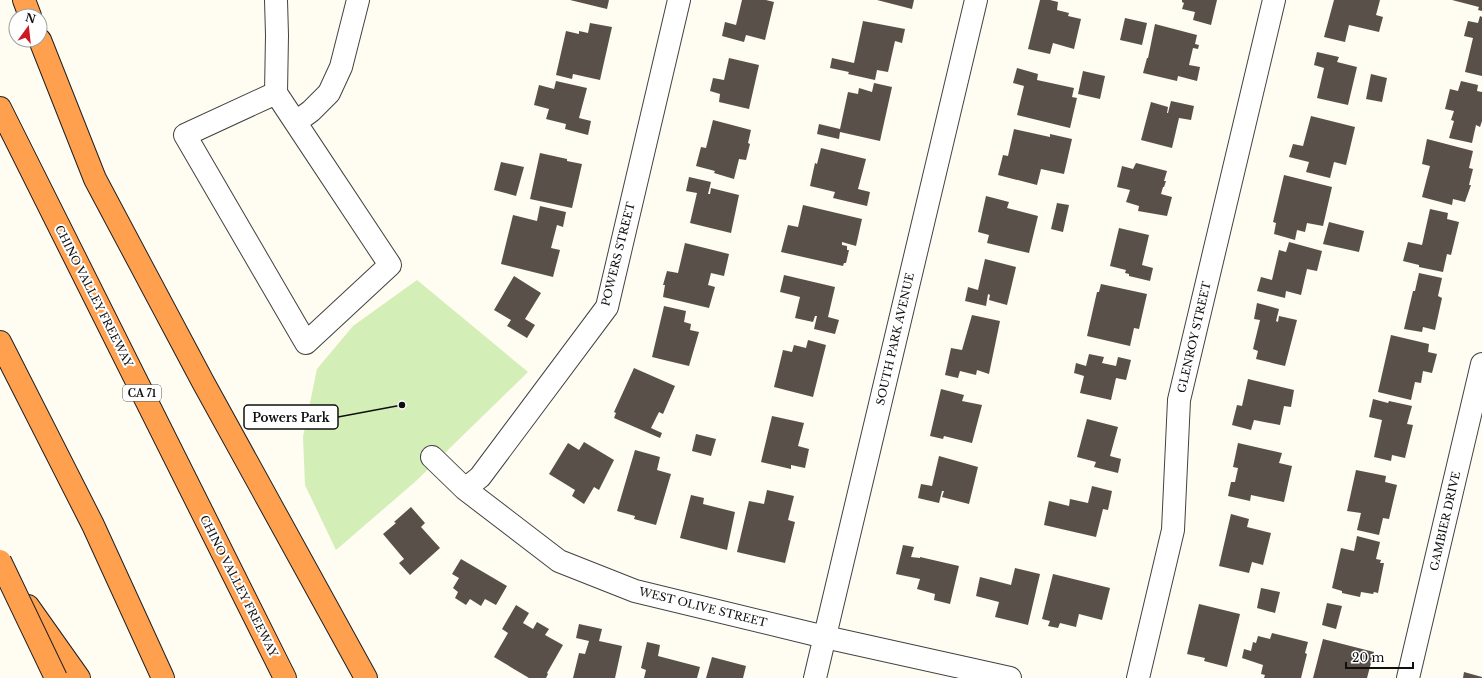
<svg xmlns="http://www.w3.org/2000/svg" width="1482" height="678" font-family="'Libre Baskerville',serif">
  <rect width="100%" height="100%" fill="#fffcf1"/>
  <path fill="#d3eeb6" d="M417,280L528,372L416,481L336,550L305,485L303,437L317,369L353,326Z"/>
  <path fill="#59504a" d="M570,0H609L607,9Z
    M742,0H766L774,2L765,40L746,35L744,42L722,36L725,22L736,25Z
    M877,0H914L912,9Z
    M1040,0H1050L1058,2L1057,10L1069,13L1068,16L1081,19L1074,49L1053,43L1050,54L1028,49Z
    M1182,0H1217L1211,25L1193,20L1195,12L1182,9L1184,3L1182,2Z
    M1334,0H1380L1376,15L1383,17L1379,32L1349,25L1345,42L1324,37Z
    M1452,0H1482V11L1478,10L1479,7Z
    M1480,16L1482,17V76L1465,72L1473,38L1464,36L1468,21L1478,23Z
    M1125,18L1147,23L1142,45L1120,40Z
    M863,21L905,29L902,43L895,41L888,72L877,70L875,80L848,74L849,72L830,68L832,58L854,63Z
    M590,23L612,27L600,80L573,74L572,79L556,75L566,31L579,34V31L588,33Z
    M1155,24L1197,35L1195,44L1199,45L1198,49L1193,48L1189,65L1200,67L1197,81L1178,76L1177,81L1143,73L1147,58H1148Z
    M1317,52L1339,57L1337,62L1357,67L1348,105L1317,98L1324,68L1314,65Z
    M729,58L759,65L749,109L719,102L720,94L710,91L713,78L724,80Z
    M1017,68L1038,74L1037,80L1074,88L1072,97L1077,98L1070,128L1017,115L1024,86L1013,83Z
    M1083,71L1105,76L1100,99L1078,94Z
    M1371,74L1387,78L1382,102L1366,99Z
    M556,81L587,88L579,118L591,121L588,135L565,129L566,124L546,119L549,109L534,105L539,85L554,89Z
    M1461,81L1478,85L1477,91L1482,92V121L1480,127L1476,125L1472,143L1449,138L1454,121L1451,120L1454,111L1445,109L1450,89L1458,91Z
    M874,83L892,87L880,141L840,132L839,139L817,134L819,124L840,129L848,92L858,94L859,88L872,92Z
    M1171,101L1194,106L1191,120L1179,118L1172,148L1141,140L1151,102L1168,107L1167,113H1168Z
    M1311,116L1355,127L1346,165L1334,162L1330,178L1306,172L1309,162L1289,157L1293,144L1303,146Z
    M713,120L751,130L748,143L750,144L746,160L739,159L734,179L714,173L715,171L696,166L701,147L706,148Z
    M1014,129L1050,137V134L1072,139L1064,174L1041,169L1037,185L998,175L1003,155L1008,156Z
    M1427,139L1473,151L1469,168L1473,169L1469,185H1471L1465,202L1453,199L1452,205L1422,197L1430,166L1422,164Z
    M821,148L866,159L858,189L870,192L867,206L833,198L835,192L810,186L815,163L817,164Z
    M540,153L567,159V161L582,164L572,208L530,199Z
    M501,162L524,167L516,196L494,190Z
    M1136,163L1167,171L1164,181H1166L1164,187H1163L1161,194L1172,197L1167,216L1138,211L1139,206L1126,202L1130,190L1117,187L1122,166L1133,169Z
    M1284,175L1332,187L1323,226L1307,223L1305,232L1297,230L1295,240L1274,234L1276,223L1273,222Z
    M689,177L711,182L708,194H710L711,188L739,195L731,233L690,223L697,193L686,191Z
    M986,196L1009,202L1007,208L1038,216L1029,253L987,243L989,235L978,232Z
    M1057,203L1069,205L1063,232L1051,229Z
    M803,205L862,219L856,246L842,242V245L847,246V250H849L846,263H844L843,266L781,252L788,225L798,227Z
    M540,206L566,212L563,227L557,225L551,248L560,250L553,277L501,264L513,215L537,221Z
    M1430,209L1448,213L1447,219L1459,222L1451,255L1447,254L1443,272L1419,267V265L1403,261L1408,242L1422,245Z
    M1329,222L1364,231L1359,252L1323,244Z
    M1119,228L1149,235L1142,265L1153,268L1150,281L1129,276V274L1125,273L1126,270L1110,266Z
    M1289,242L1322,251L1317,271L1307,269L1301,295L1286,291L1285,298L1257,291L1261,277L1272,280L1279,250L1286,252Z
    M685,243L729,254L724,276L711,273L708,285L715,287L709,308L663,297L665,285H663L667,271L678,273Z
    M985,259L1016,267L1007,305L989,300L990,295L988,294L986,306L965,301L968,287L978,290Z
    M1419,273L1442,278L1438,296L1442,298L1435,330L1423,327L1422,332L1404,329L1413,291H1415Z
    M784,275L835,287L828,317L839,320L835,334L814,329L817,316H815L813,322L795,318L800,297L780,292Z
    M514,276L541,293L525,319L535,325L527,338L507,326L511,320L494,310Z
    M1101,284L1147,294L1139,329L1134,328L1130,346L1087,336L1097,292H1099Z
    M1257,303L1279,309L1276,321L1278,322L1279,316L1297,320L1285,366L1256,359L1258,351L1253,349L1260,320L1254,319Z
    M664,306L686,311L684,322L691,324L690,330L699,332L689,366L652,357Z
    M972,315L1000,321L989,374L977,370L976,375L960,371L958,378L945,375L951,348L962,350Z
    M1391,335L1429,344L1428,352L1437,354L1432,373L1423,371L1421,383L1415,382L1411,400L1378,392Z
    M808,340L826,345L813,397L774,387L783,350L792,352L794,345L806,348Z
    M1089,354L1104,357L1102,363L1116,366L1118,357L1131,360L1126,380L1116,378L1111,400L1080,393L1084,376L1074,373L1076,363L1086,366Z
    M634,368L675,386L663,414L659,412L651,428L662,433L660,438L614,418L616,413L614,412Z
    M1248,379L1294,390L1291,407L1284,406L1280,425L1254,420L1251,430L1232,425L1237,405L1242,406Z
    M941,389L964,395L962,401L982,405L972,443L944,436L943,439L930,436Z
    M1373,399L1388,403L1389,401L1412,406L1407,424L1413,425L1405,458L1392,455L1391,461L1374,457L1382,420L1369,417Z
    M772,416L804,423L798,446L809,449L805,468L791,465V469L761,462Z
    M1087,419L1118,427L1110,456L1121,459L1118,473L1094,467L1096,462L1077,457Z
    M696,434L716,439L711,456L692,451Z
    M584,442L614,460L599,490L594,487L584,504L572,496L575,490L549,474L568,443L579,450Z
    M1238,443L1282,453L1279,463L1292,466L1284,502L1251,495L1250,501L1228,496L1231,482H1235L1238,468L1233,467Z
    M635,450L660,457L657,470L671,474L656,525L634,519L635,516L617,511Z
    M939,456L978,467L969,504L942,497L944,491H942L939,503L918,498L921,484L932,486Z
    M1356,470L1386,476L1385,482L1397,485L1389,519L1383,518L1379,535L1357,530L1361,513L1347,511Z
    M1092,486L1112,491L1108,510L1103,509L1096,537L1044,525L1049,501L1069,506L1070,499L1088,503Z
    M767,490L794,496L788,520L795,522L785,563L737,552L749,501L764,504Z
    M691,495L704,498L703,504L735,512L727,550L680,538Z
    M411,507L425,523L421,527L440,548L410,575L399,563L404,559L383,534L396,523L394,522Z
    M1231,514L1249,519L1247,527L1271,533L1263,565L1252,562L1249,573L1219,566Z
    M1357,536L1380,542L1376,559L1381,560L1380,563H1384L1378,593L1374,592L1373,594L1361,592L1360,597L1342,593V591L1332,588L1341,548L1354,551Z
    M903,545L914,547L911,557L920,558V557L959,566L950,604L934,600L935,594L917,589L920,579L896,574Z
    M461,559L507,586L496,605L485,599L481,606L470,599L466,605L455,598L458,592L453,588L459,578L452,574Z
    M1015,568L1040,574L1028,625L995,617L999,602L976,596L980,577L1011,585Z
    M1053,574L1110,588L1102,620L1079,614L1076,627L1060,623L1058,628L1048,626L1050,621L1042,619Z
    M1261,588L1280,592L1275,613L1257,608Z
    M1327,603L1342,606L1336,629L1322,625Z
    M1199,604L1240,614L1227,667L1204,661L1205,658L1187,654Z
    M516,605L529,613L523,623L533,629L537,622L549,629L545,635L563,645L547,673L548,674L546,678H529L494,657L508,633L502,629Z
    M579,624L602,629L599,641L622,646L615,678H573L579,653L585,654L589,641L576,638Z
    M1272,633L1308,642L1305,653L1307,654L1301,678H1264L1265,675L1261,674L1263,665L1242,658L1244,649L1251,651L1253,642L1256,643L1258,636L1270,639Z
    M1323,639L1374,652L1367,678H1313Z
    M647,642L660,645L658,656L700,667L697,678H644L646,670L641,668Z
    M712,657L746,666L743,678H706Z
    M1464,672L1482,677V678H1463Z"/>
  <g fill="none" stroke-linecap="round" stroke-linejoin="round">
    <g stroke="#424242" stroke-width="24">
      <path id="minor" d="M276,0L277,35L276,93L390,265L306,343L185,135L276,93
        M296,122L311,111L329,93L341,67L358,0
        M432,457L465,489L559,561L635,591L825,637L1010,678
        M465,489L480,477L607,307L679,0
        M815,678L976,0
        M1138,678L1173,530L1179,400L1274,0
        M1408,678L1482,364"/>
    </g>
    <g stroke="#202020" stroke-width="24">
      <path id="highway" d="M24,0L30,16
        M40,40L95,179L203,382L366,678
        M0,108L285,678
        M0,342L93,525L163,678
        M28,606L79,678"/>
    </g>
    <use href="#minor" stroke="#fff" stroke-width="22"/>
    <use href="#highway" stroke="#ffa04f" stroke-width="22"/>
    <g stroke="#202020" stroke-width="24" stroke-linecap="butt">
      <path id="highway-bridge" d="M0,561L56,678"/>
    </g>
    <use href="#highway-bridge" stroke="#ffa04f" stroke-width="22"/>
  </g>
  <g text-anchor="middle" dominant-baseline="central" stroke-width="4" stroke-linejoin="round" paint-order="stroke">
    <rect fill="#fff" stroke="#575757" stroke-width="1" x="123" y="385" width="38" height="16" rx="3"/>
    <g font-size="10" font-weight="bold" fill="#0f0f0f">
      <text x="142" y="393">CA 71</text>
    </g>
    <g font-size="11" fill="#0f0f0f" stroke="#fff">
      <text transform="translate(618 254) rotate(-76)">POWERS STREET</text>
      <text transform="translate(94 296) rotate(63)">CHINO VALLEY FREEWAY</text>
      <text transform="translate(1194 337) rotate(-77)">GLENROY STREET</text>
      <text transform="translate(895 339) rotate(-77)">SOUTH PARK AVENUE</text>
      <text transform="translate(1445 521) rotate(-77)">GAMBIER DRIVE</text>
      <text transform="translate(239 586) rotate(63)">CHINO VALLEY FREEWAY</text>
      <text transform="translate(703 607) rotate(14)">WEST OLIVE STREET</text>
    </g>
  </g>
  <path fill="none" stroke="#0f0f0f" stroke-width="1.5" d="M402 405L338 417"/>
  <circle fill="#0f0f0f" stroke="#fff" stroke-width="1.5" cx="402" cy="405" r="4"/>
  <rect fill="#fff" stroke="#0f0f0f" stroke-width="1.5" x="244" y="405" width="94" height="24" rx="4"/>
  <g font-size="12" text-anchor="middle" font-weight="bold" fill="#0f0f0f">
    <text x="291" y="422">Powers Park</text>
  </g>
  <g transform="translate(28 28) rotate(15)"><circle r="19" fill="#ffffff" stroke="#9f9f9f"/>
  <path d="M0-3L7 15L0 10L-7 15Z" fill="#cd1821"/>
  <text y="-6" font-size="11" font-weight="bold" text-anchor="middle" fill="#0f0f0f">N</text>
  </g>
  <path d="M1346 662v6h67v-6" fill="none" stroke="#0f0f0f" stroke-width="2"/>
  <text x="1352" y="662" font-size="12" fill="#0f0f0f" stroke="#ffffff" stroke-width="3" paint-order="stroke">20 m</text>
</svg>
